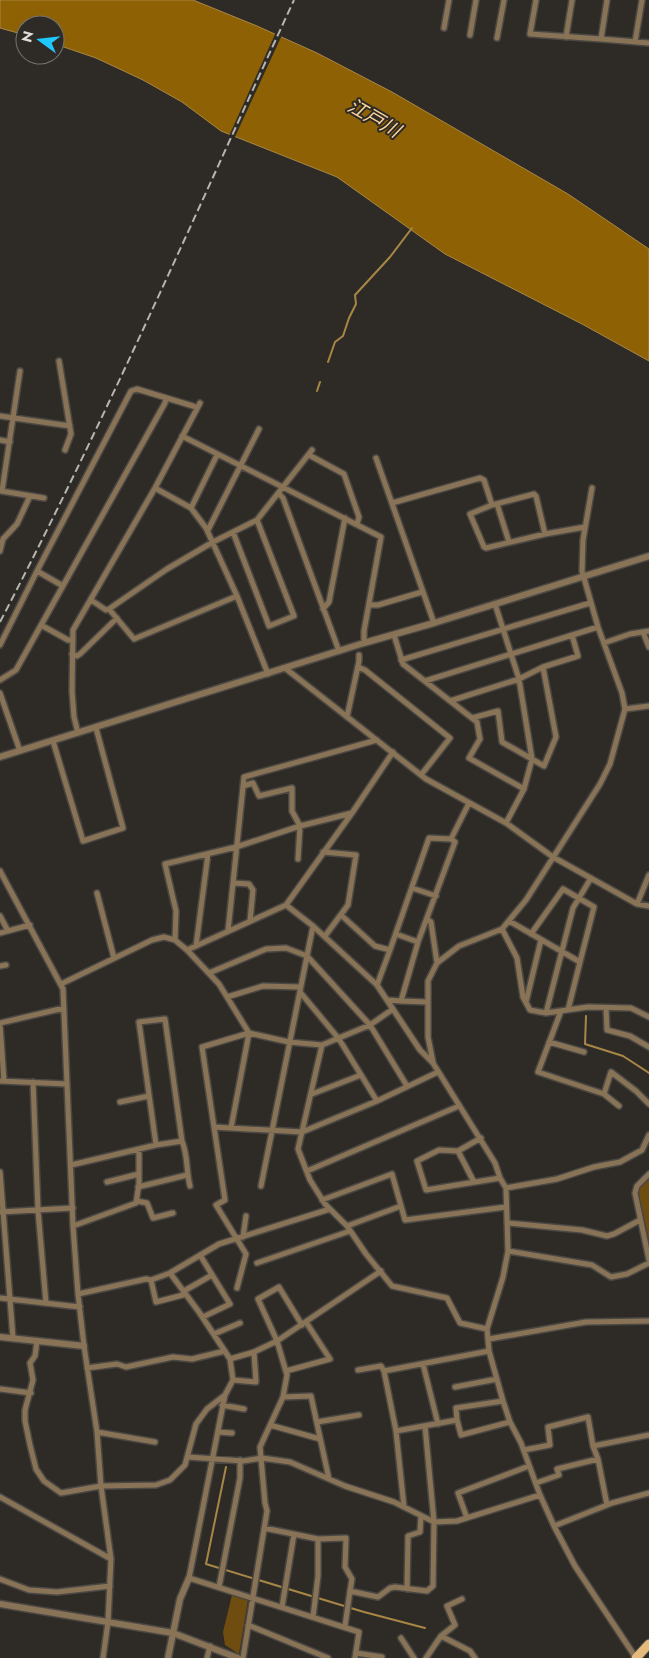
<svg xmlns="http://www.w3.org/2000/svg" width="649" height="1658" font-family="Jost,'Noto Sans JP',sans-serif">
  <rect width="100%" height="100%" fill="#2e2b27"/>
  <path fill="#6f4c0f" d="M649,1175V1241L637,1186Z
    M232,1595L248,1600L239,1654L225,1645L223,1632Z"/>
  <path fill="#8f6105" stroke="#a88746" d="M0,0H193L257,26L317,53L392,92L568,194L649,249V361L582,324L445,254L337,177L221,131L182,102L143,80L96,58L55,44V25H25V35L0,28Z"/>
  <path fill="#2e2b27" d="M276,32L282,35L234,139L229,136Z"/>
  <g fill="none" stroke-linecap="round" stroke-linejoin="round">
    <path stroke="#a88746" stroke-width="2" d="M328,362L335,342L343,336L349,318L356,304L355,295L390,257L412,228
      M317,391L320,382
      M586,1016L585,1044L623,1056L649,1073
      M226,1467L206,1564L364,1612L425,1628"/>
    <g stroke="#4b4844" stroke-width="8">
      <path id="minor" d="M536,0L530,34L601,39L649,43
        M444,28L449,0
        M470,35L476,0
        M566,37L572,0
        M497,38L504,0
        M601,39L607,0
        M635,42L642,0
        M59,361L71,434L65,450
        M0,416L70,426
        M182,436L381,537L364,631V643
        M0,440L10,442
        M309,455L344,474L359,517L357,524
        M376,458L434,623
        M155,488L191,508L206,528L237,596L268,674
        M1,491L44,498
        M2,491L20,371
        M279,494L283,498L339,651
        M392,503L480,478L484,480L492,505
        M497,504L509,542
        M191,508L217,455
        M208,530L259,429
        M233,532L269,626L294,616L257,520
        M545,534L536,496L534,494L492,505L470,514L484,547L486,548L545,534L585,527
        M0,551L3,539L17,524L30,496
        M37,571L63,586
        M91,600L106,610L109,609L134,639L237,596
        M495,604L519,679L532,759L524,789L506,823
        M369,605H378L422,592
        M109,609L167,569L213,542L257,520L312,450
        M323,609L329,602L345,518
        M41,625L68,640H73
        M643,632L649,647
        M394,635L403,664L477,722L480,739L469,758L524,789
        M604,643L630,634L649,631
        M0,645L37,571L131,391L137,389L193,406L197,408
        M72,654L77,656L80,654L117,618
        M401,660L590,603
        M358,667L365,670L450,738L421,775
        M285,668L426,779L506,823L553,857L637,904L649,906
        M0,680L16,670L165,403L166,398
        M425,681L598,627
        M0,693L20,751
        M450,701L519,679L543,667
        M625,709L649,706
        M347,717L359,661V655
        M472,718L498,711L502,742L544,766L556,737L543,667L578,656L572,635
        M78,733L74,717L72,691L73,630L155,488L200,403
        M53,741L83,841L123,828L96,728
        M243,786L253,783L259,796L292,788V811L300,826L298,859
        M323,852L356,855L348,905L325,936
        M0,871L63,989L73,1226L78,1294L84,1346L97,1432L101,1486L111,1559L108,1622L103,1658
        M233,883L249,884L253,890L250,921
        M412,888L436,896
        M97,893L114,958
        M637,904L649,875
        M286,905L313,926L377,985L420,1050L433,1063L495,1163L500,1178L506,1188L508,1251L503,1277L487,1329L489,1351L503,1401L510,1422L521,1443L540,1495L554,1526L575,1566L636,1658
        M341,915L375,946L390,950
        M0,916L8,931
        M427,919L431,922L437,963
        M509,921L580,962L594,907L563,889L531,934
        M502,929L517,958L523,997L530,1010L546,1013L588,1007L631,1008L649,1017
        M228,931L244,777L377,740
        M0,933L30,925
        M396,934L418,942
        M175,940L176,911L165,864L236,847L300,826L352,813L393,752
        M196,946L208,854
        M187,950L286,905L352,813
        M0,966L6,965
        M209,973L266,949L286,948L307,956L370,1025L407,1086
        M61,984L152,940L164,937L175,940L187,950L219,984L249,1033L231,1128
        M377,985L390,950L429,838L451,839
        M300,992L339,1039L377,1101
        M227,997L263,986L300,987
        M388,1000L401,1001L418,942L455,842L451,839L469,803
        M401,1001L427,1002
        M526,1002L541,940
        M606,1008L607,1030L630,1036L649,1047
        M393,1009L370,1025L322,1045L289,1042L249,1033L202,1047L214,1127L302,1132L377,1101L438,1072
        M568,1010L580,962
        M561,1011L538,1072L604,1094
        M546,1013L573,908L591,878
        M0,1023L64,1008
        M0,1024L4,1081
        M549,1042L584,1052
        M322,1045L298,1149L310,1180L325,1204L347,1226L366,1254L392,1286L447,1298L460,1323L487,1329
        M433,1062L428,1037V981L437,963L459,946L502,929L526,900L600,784L610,764L625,709L622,693L598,627L582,571L583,540L592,488
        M0,1081L66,1084
        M33,1082L38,1210L46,1303
        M312,1094L361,1075
        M120,1102L149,1096
        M619,1106L604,1094L611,1072L636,1091L649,1104
        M214,1127L225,1200L216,1205L246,1254L237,1288
        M481,1138L458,1151L439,1150L417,1161L426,1190L500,1178
        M182,1141L156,1145L139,1022L165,1019L182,1141C188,1155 186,1171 190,1186
        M458,1151L474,1182
        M71,1165L156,1145
        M307,1171L459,1106
        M0,1172L13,1338
        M649,1174L637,1186L635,1193L649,1260
        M107,1182L139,1174
        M261,1186L313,926
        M138,1187L187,1175
        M506,1188L557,1179L594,1167L620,1162L642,1150L649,1135
        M322,1200L392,1174L405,1220L506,1207
        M137,1201L147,1203L153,1218L173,1213
        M0,1212L73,1208
        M507,1223L582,1230L607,1236L614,1234L640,1220
        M73,1226L136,1203L139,1184V1149
        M347,1226L401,1206
        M243,1237L246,1216
        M508,1251L592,1265L611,1277L627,1274L649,1263
        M200,1255L230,1304L203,1317
        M257,1263L350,1231
        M170,1273L199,1312L230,1359L233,1380L225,1395L189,1578L359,1632L355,1658
        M151,1280L156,1302L183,1295L184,1291L212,1275
        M78,1294L146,1279L151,1280L170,1273L219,1244L330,1209
        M0,1298L80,1307
        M214,1334L240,1323
        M489,1339L586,1322L649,1321
        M37,1341L35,1356L30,1363L33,1380L25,1410V1421L30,1445L36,1469L44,1481L61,1493L101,1486L156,1485L170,1480L185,1465L196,1424L207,1409L225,1395
        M230,1359L254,1352L277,1341L381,1271
        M423,1364L438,1424
        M87,1368L117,1364L126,1367L173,1357L192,1359L225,1351
        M358,1370L381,1366L384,1371L396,1431L404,1507
        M286,1371L330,1359L306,1322
        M384,1371L489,1351
        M233,1380L256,1382L254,1352
        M455,1387L497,1379
        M0,1389L31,1393
        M283,1397L311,1396L329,1479
        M222,1405L244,1409
        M457,1420L461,1435L510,1422
        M317,1422L359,1415
        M270,1425L320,1439
        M396,1431L457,1420L456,1408L503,1401
        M97,1432L155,1442
        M218,1432L232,1433
        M524,1450L550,1445L548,1427L588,1417L593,1446
        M188,1457L243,1461L262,1458L290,1462L345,1486L394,1502L434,1522L457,1521L540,1495
        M536,1483L559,1475L557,1469L598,1459
        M0,1497L111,1559
        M607,1505L598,1459L593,1446L649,1435
        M467,1518L458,1493L529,1466
        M554,1526L612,1503L649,1493
        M264,1528L318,1539L346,1538L345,1567L352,1579L350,1591
        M0,1579L29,1590L57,1592L110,1586
        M219,1587L240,1478V1460
        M407,1589L408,1536L420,1532L421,1516
        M282,1607L294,1534
        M313,1617L318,1576V1539
        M248,1625L328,1658
        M345,1626L350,1591L378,1597L390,1588L395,1587L427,1591L433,1586L434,1522L425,1426
        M441,1636L455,1625L447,1606L462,1599
        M401,1638L414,1658
        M356,1653L382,1657
        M207,1658L210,1646
        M243,1658L267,1511L265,1503L260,1447L283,1397L287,1375L277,1341L258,1299L279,1287L302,1325
        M426,1658L441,1636L470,1651L475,1658"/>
    </g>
    <g stroke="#4b4844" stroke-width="9">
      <path id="tertiary" d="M0,757L364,643L434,623L649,556
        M0,1337L84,1346
        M0,1604L173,1633L238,1658
        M168,1658L180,1599L189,1578"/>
    </g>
    <g stroke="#4b4844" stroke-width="11">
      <path id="primary" d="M636,1658L649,1644"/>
    </g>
    <use href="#minor" stroke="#887356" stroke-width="5"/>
    <use href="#tertiary" stroke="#887356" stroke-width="6"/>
    <use href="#primary" stroke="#e5ba7c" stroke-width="9"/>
    <path stroke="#b7b5b2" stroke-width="2" stroke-dasharray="8 4" stroke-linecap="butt" d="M0,622C106,419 198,208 294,0"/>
  </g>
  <g text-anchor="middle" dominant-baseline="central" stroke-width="4" stroke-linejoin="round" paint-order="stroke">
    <g font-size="19" font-style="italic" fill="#fcd49d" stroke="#2e2b27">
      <text transform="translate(374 118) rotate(30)">江戸川</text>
    </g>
  </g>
  <g transform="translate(40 40) rotate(285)"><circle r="24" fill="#2e2b27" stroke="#767370"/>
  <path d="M0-4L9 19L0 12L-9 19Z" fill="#20c9fd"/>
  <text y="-8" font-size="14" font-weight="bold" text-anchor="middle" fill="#e1dfdd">N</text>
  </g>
</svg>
